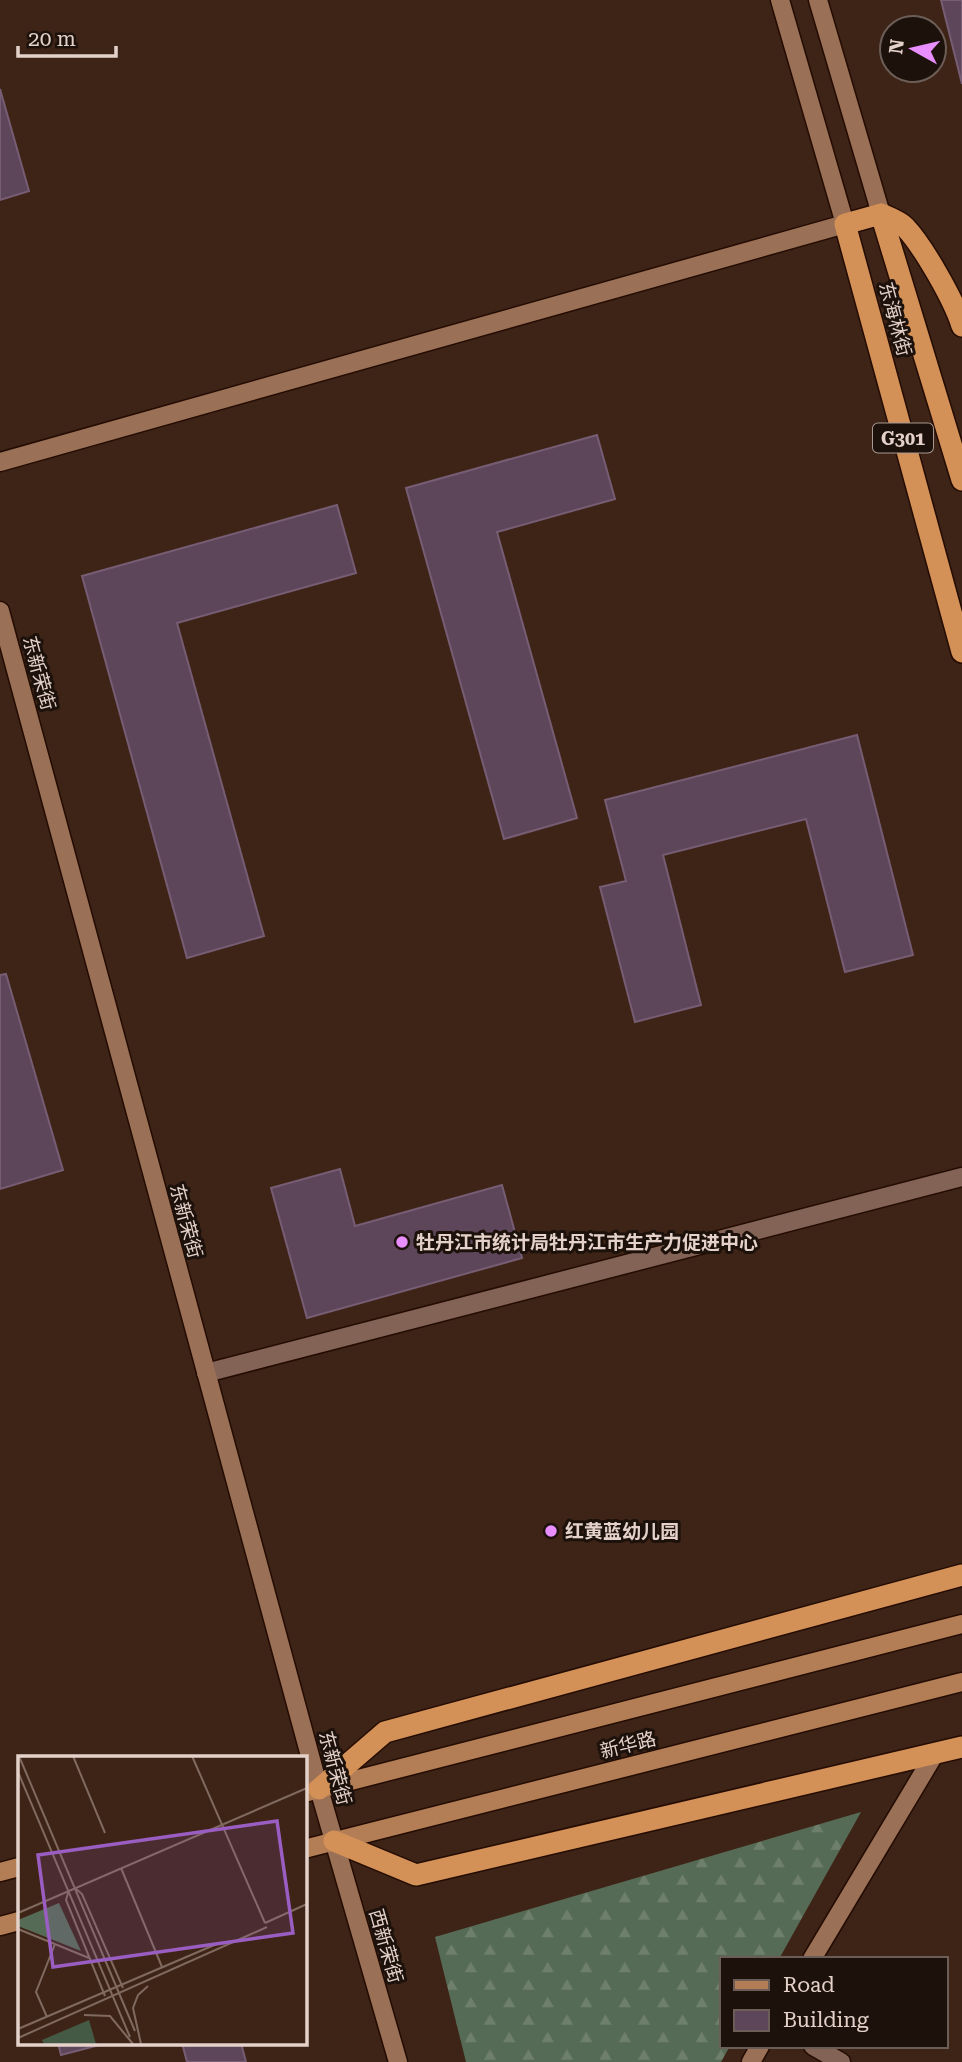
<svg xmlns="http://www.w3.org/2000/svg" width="962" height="2062" font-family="'Roboto Serif','Noto Sans SC',serif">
  <defs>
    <pattern id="forest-firs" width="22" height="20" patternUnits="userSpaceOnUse" patternTransform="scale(1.75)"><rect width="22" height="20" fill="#566b55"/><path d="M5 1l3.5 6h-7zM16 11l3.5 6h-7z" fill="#6e7f6c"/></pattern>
  </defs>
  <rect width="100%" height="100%" fill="#3e2417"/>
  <path fill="url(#forest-firs)" d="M861,1812L779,1959H722V2046H730L721,2062H466L435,1937Z"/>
  <path fill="#5d465a" stroke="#765d73" stroke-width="2" d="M941,0H962V84Z
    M0,89L29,191L0,200Z
    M597,435L615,499L497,532L577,818L504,839L406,488Z
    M337,505L356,573L177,623L264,936L187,958L82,576Z
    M857,735L913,955L845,972L806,819L663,855L701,1005L635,1022L600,887L626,881L605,800Z
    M6,974L63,1170L0,1189V975Z
    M340,1169L355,1226L502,1185L522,1258L307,1318L271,1188Z
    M58,2043H107L61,2055Z
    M182,2043H241L246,2062H187Z"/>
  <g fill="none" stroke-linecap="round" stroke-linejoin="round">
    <g stroke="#240c02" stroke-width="21">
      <path id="street" d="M206,1373L962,1177
        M813,2046L841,2062"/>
    </g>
    <g stroke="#240c02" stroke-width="21">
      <path id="secondary" d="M818,0L881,214
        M0,462L845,224L780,0
        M0,611L319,1789L398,2062
        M812,1959L934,1755
        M751,2062L760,2046"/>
    </g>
    <g stroke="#240c02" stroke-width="21">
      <path id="primary" d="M304,1793L962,1624
        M304,1849L962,1682
        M0,1872L19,1867
        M0,1926L19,1921"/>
    </g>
    <g stroke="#240c02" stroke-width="24">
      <path id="highway" d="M881,214L962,480
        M962,326C954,300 923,246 905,227C899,221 888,217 881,214L845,224L962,652
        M319,1789L385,1732L962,1575
        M334,1841L416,1875L962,1747"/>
    </g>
    <use href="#street" stroke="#826355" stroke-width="18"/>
    <use href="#secondary" stroke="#9a7056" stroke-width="18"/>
    <use href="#primary" stroke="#b37e56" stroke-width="18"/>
    <use href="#highway" stroke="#d39057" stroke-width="21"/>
  </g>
  <g fill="#e88eff" stroke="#1c110b" stroke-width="2.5">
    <circle cx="402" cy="1242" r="7"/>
    <circle cx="551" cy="1531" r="7"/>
  </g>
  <g text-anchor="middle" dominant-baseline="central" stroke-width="6" stroke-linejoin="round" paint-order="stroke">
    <rect fill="#1c110b" stroke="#a89891" stroke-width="2" x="873" y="423.5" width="60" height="29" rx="5"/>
    <g font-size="18" font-weight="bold" fill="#e4d2ca">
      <text x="903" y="438">G301</text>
    </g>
    <g font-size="19" fill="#e4d2ca" stroke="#1c110b">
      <text transform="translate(895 319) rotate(75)">东海林街</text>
      <text transform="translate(39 673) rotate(75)">东新荣街</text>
      <text transform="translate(186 1221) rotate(75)">东新荣街</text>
      <text transform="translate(628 1745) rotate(-14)">新华路</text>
      <text transform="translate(335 1768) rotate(75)">东新荣街</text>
      <text transform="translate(386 1946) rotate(74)">西新荣街</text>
    </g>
    <g font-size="19" font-weight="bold" fill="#e4d2ca" stroke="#1c110b" text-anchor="start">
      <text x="416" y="1242">牡丹江市统计局牡丹江市生产力促进中心</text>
      <text x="565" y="1531">红黄蓝幼儿园</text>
    </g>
  </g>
  <g transform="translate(18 1756)">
    <rect width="289" height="289" fill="#3e2417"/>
    <path d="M41,147L63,195L0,170V164Z" fill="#566b55"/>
    <path d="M71,264L78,288H26L24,284Z" fill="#455a44"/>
    <path fill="none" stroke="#806a5f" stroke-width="2" d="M1,0L117,275M55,0L87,77M174,0L247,167M0,16L112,281M103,112L144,211M57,132L64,138L105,232M51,134L48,144L87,240M0,157L289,32M247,167L289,148M0,173L71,202M66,259L92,260L115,288M29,261L18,236L37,188M0,273L201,187M0,282L249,171M123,288L115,252L120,239L130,230"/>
    <path fill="#9a5ec2" fill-opacity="0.15" stroke="#9a5ec2" stroke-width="3.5" d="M259,65L275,177L35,211L20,99Z"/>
    <rect width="289" height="289" fill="none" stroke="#e4d2ca" stroke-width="3.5"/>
  </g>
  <rect x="720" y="1957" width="228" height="91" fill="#1c110b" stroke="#6c5e57" stroke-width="2"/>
  <rect x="734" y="1980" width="35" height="10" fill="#b37e56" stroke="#6c5e57" stroke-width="2"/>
  <text x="783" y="1992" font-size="21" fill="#e4d2ca">Road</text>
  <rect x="734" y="2010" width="35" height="21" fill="#5d465a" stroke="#6c5e57" stroke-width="2"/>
  <text x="783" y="2027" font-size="21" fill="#e4d2ca">Building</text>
  <g transform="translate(913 49) rotate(278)"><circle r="33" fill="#1c110b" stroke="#6c5e57" stroke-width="2"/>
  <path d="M0-5L12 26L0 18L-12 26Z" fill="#e88eff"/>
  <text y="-10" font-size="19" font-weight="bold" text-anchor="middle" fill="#e4d2ca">N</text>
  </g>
  <path d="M18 46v10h98v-10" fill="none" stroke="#e4d2ca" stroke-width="3.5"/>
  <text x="28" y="46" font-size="21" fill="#e4d2ca" stroke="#1c110b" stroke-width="5" paint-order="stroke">20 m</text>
</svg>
